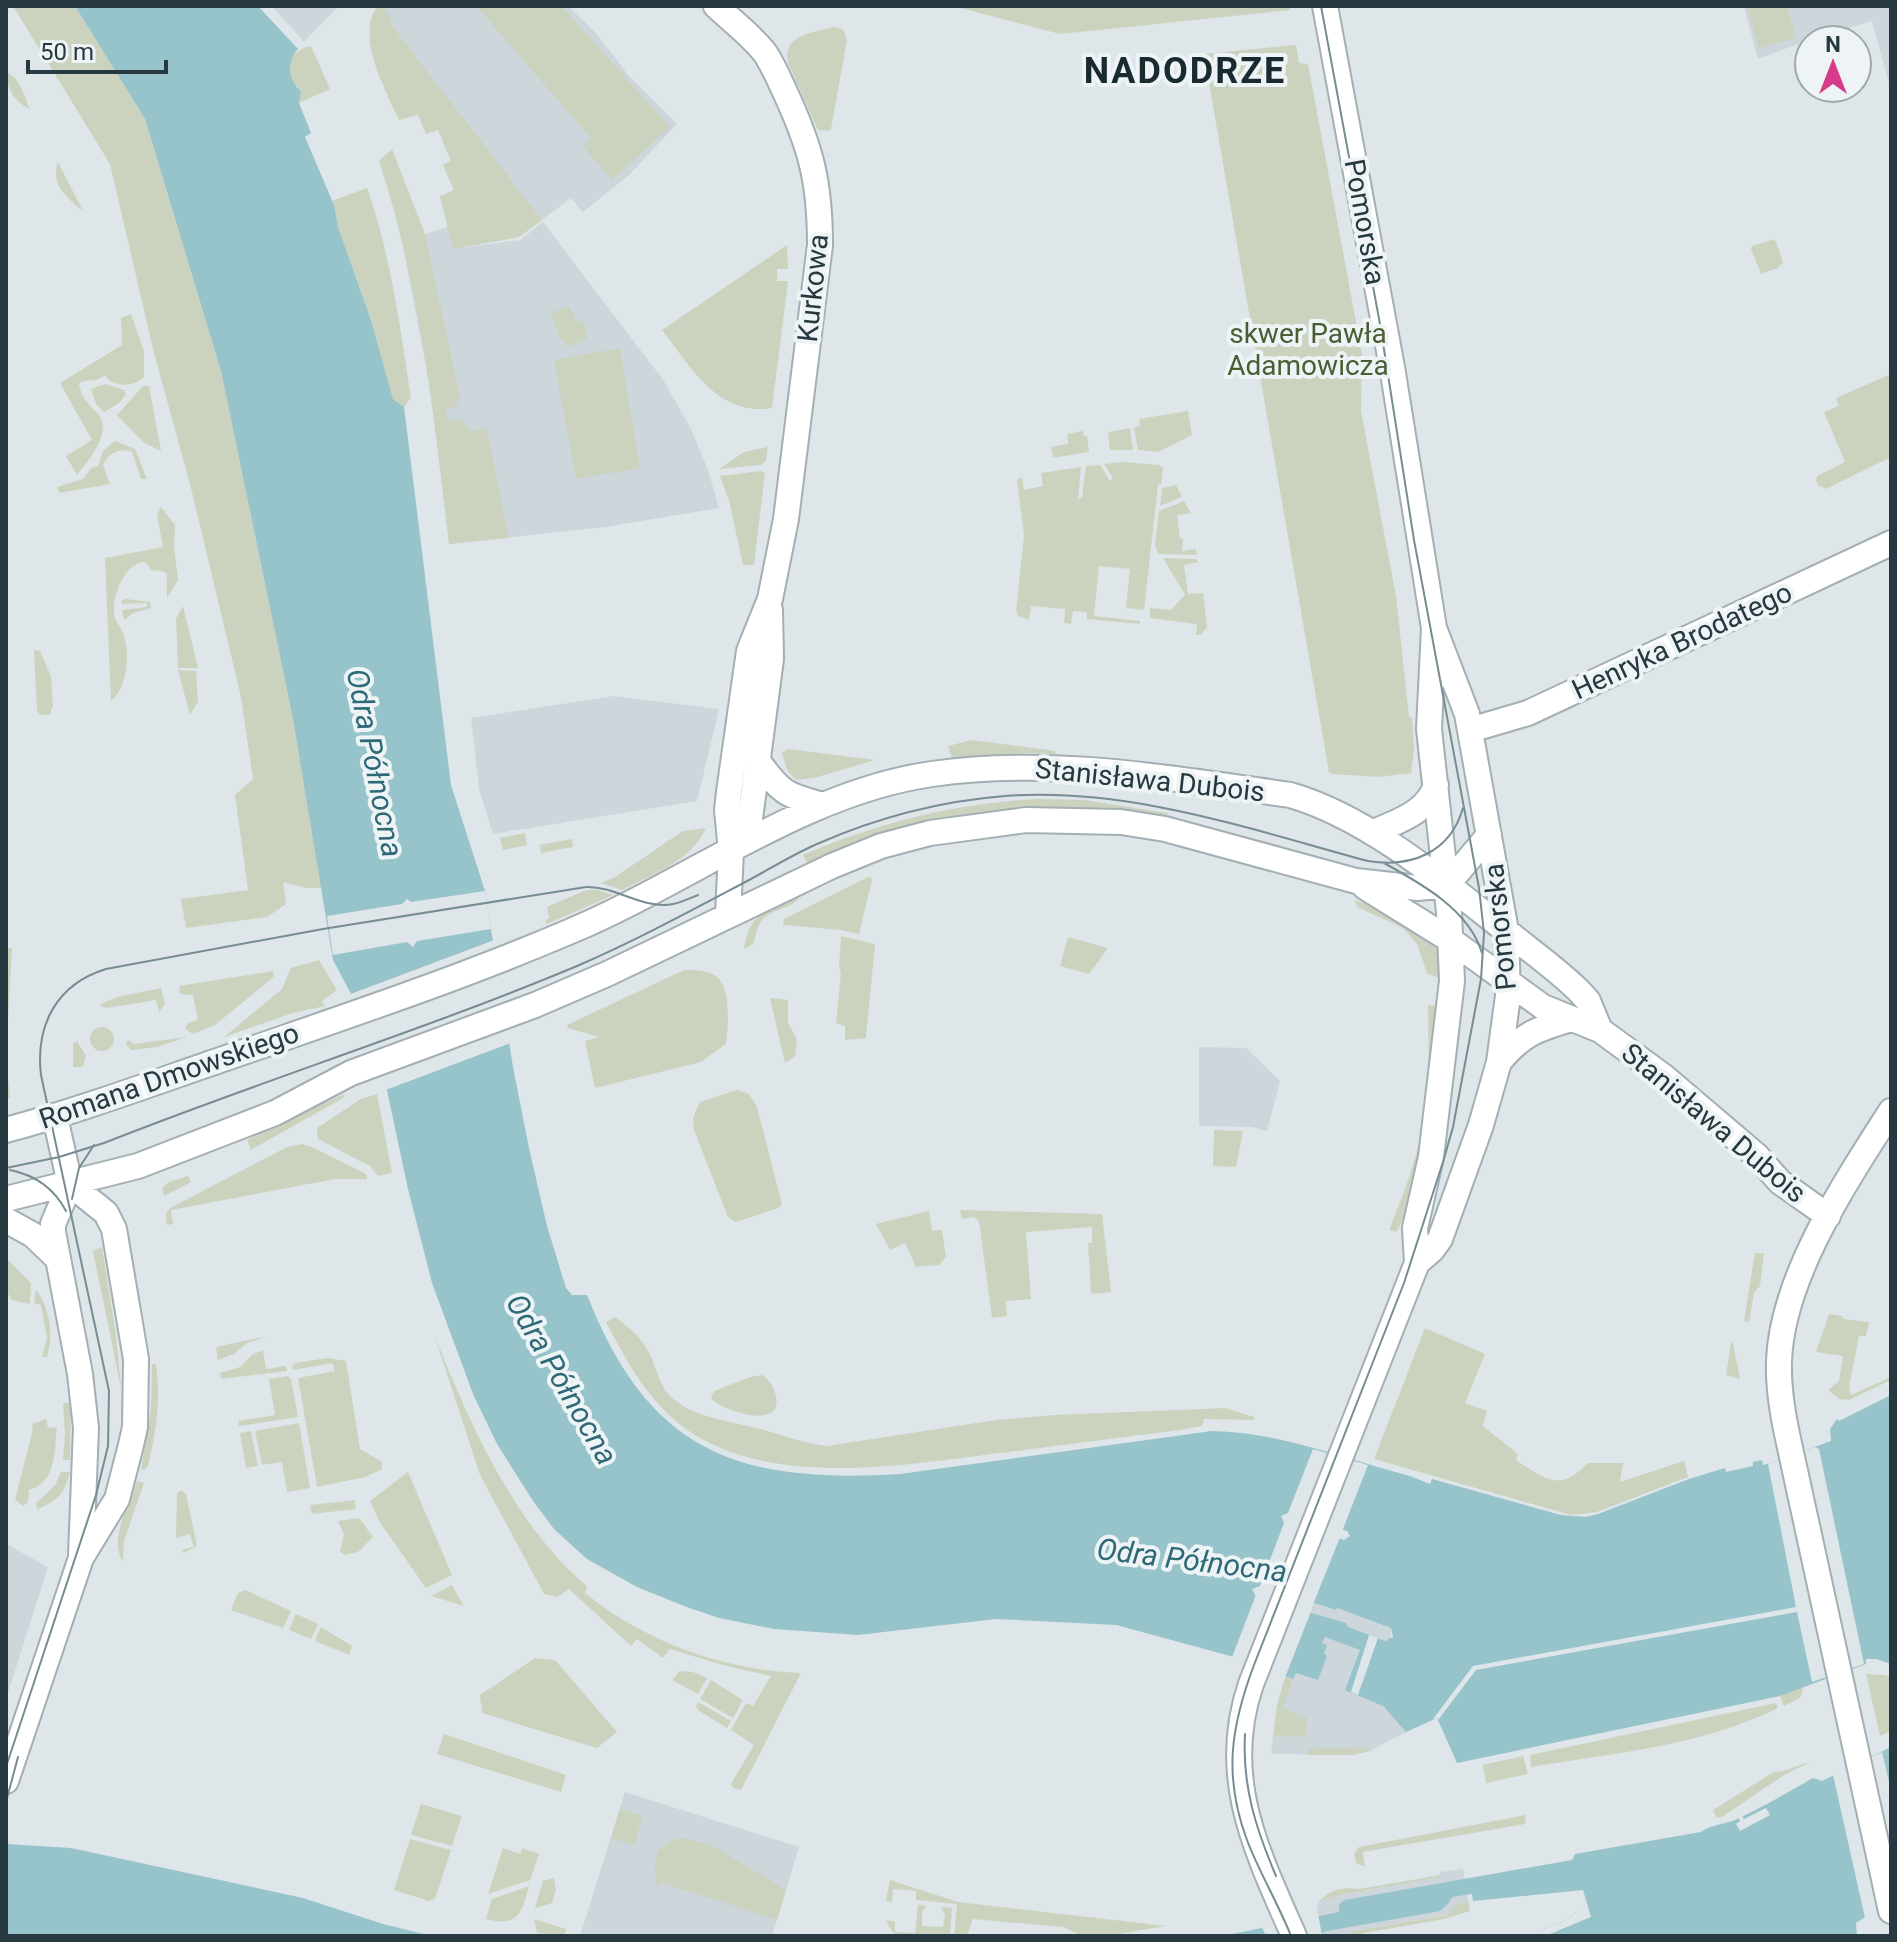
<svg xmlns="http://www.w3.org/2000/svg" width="1897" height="1942" font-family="Roboto,sans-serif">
  <rect width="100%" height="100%" fill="#dee6e9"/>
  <path fill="#ccd6db" d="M272,6H339L304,42Z
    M383,6H568L596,33L629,76L677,124L629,175L583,212L571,198L519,237L453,249L517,240L518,242L543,222L664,381L691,429L708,470L719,508L605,527L449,544L430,387L402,241L448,227L440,196L454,190L443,165L451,161L438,129L371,23Z
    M1744,6H1891V91L1872,21L1809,40L1758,59Z
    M614,696L719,709L697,801L493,834L479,789L471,718Z
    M1199,1047L1246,1048L1280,1081L1267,1131L1252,1127L1199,1126Z
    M6,1544L48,1567L6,1699Z
    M1314,1603L1335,1610L1336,1608L1391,1628V1639L1385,1641L1378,1638L1359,1694L1383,1706L1406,1732L1370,1751L1353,1755L1271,1754L1275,1722L1293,1679L1285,1676Z
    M625,1792L799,1847L772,1936H580Z
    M1463,1869L1470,1911L1353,1931V1935L1349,1936H1322L1317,1911L1318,1902L1340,1895L1441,1877L1440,1872Z"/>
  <path fill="#cbd3bf" d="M13,6H75L145,119L221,371L293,719L322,888H306L283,882L286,904L267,917L186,928L181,899L248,890L235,795L253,779L241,697L191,488L154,353L110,164Z
    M378,6H383L392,20L389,22L542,220L519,237L453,249L440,196L454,190L443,165L451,161L438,130L426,134L418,115L399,120C386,91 354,34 378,6Z
    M483,6H561L670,127L612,180L583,146L591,138L479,9Z
    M953,6H1290V10L1060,34Z
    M1747,6H1787L1796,38L1759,48Z
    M833,27L843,29L847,40L831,129L828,131L818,130L788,63C782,35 812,33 833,27Z
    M1296,45L1299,63L1308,64L1362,354L1361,411L1396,596L1409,717H1412L1414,749L1411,773L1378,777L1333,774L1329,772L1205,60V54Z
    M311,46L330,89L299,103C290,80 279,53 311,46Z
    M6,72C20,77 24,96 30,109C14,102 7,89 6,72Z
    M392,149L425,234L460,397L455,407L446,410L448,421L462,420L471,431L487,428L509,538L449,544C434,415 420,285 379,161Z
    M58,162L83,211C67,198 50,184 58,162Z
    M367,188C391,256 400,327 411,398L404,407L393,399L371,320L338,227L332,201Z
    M1775,239L1783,262L1778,268L1761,274L1751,249L1752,246Z
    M787,245L788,269H777V281H788L772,408C718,417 691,367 662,330Z
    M569,306L577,322L583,320L587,338L567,347L563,339H560L551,313Z
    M131,314L144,351V377C134,388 111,387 105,375C94,384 88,377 79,384C81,396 87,403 96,412C115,430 89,459 77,475L66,456L92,440L60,383L122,345L121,318Z
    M620,348L640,468L576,479L554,360Z
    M1891,374V457L1826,489L1819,486L1816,481L1817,476L1845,462L1824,412L1839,406L1836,398Z
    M105,384L124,390L126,394L119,403L104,412L96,404L91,389Z
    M143,386H149L161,451L143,442L117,415Z
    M1188,411L1192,435L1158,452L1138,450L1134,428L1140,426L1139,419Z
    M1130,428L1133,450H1110L1108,432Z
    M1083,431L1084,436H1087L1089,452L1053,458L1051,447L1068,444L1067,434Z
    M115,441L135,449L147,479H141L132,452C120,447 108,453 103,465L110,484L59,493L57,487L83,479L91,468L98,466L103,451Z
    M768,447L766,461L761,465L719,469L744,452Z
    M1122,462L1159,465L1163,468L1161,484L1158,485L1144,610L1126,608L1130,569L1099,566L1094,616L1140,621V624L1087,619V612L1073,611L1071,624L1064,623L1065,609L1031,606L1029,620L1018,616L1016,611L1024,535L1017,480L1022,477L1024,490L1043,486L1041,473L1081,467L1078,499L1082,498L1086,466L1100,465L1110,481L1113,478L1104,464Z
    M761,471L765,473L754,565H743L730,504L720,476Z
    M1176,485L1182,497L1160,506L1162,488Z
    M1184,501L1191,513L1177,515L1180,538L1183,539L1182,551L1196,549L1197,555L1159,554L1155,546L1159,511Z
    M161,507L175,525L174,546L178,580L167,598V574L163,571L151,570L146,562C125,560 112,597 114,614C115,622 122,628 124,636C130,656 127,688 111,701L105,558L163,547L157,515Z
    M1163,558L1197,559L1198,562L1184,565L1188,594L1203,593L1207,627L1201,635H1196L1197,624L1150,618V608L1171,610L1185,595Z
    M126,599L150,602L151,608L133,613L124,620L122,610L147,607V603L122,604L121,601Z
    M183,606L198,668H178L176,619Z
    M34,650L40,651L51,676L53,708H51V714L40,715L37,710Z
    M178,670L196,671L198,702L190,715Z
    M972,740L1055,751L1056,754L1030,753L952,759L948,746Z
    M787,749L875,760L814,778L796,780L787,770L782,753Z
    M1036,799L1084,800L1168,813L1166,818L1081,808L1025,812L809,866L803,855C881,822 952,804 1036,799Z
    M706,828C691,861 653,874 622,890L601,883L615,877L683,831Z
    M525,833L527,845L503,850L500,838Z
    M572,839L573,847L541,853L540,845Z
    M870,876L872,880L859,934L841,930L783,925L784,919Z
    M586,890H598L613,895L547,924L545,920L549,918L547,907Z
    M801,894C796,909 774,908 763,919C757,926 756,936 753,944L744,949C748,912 771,908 801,894Z
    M1355,900C1376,907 1425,929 1436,948C1441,956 1440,969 1441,979L1427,973L1417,944L1403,928L1357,907Z
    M841,936L875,944L866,1038L845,1040V1026L836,1023L841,972L839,967Z
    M1068,937L1108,948L1089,974L1060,966Z
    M6,948H12L6,1058L10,1098L6,1099Z
    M319,960L337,990L322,1001L325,1006L293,1013L224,1037L282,989L291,968Z
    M684,970C694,970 707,970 716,976C732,988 728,1028 726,1044L701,1062L595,1088L585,1041L599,1037L568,1028L567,1025Z
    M273,971L274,976L270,980L215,1025L193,1034L185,1029L188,1023L198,1020L193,995L180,994L179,986Z
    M161,988L165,1004L159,1012L156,1000L106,1008L99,1005L117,997Z
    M770,998L788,1000V1023L797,1039L795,1056L785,1063Z
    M1428,1005L1440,1006L1423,1149L1404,1218L1396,1232L1389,1230C1408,1184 1426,1137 1425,1086L1429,1085Z
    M90 1039a12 12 0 1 1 24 0a12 12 0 1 1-24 0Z
    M186,1037L157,1047L131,1050L125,1043L129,1040L134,1044Z
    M77,1041L86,1056L83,1067H73V1043Z
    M737,1090L749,1094L757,1107L782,1204L778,1208L736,1222L728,1217L694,1130L693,1118L700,1102Z
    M344,1094L345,1097L251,1150L247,1140Z
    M377,1094L392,1173L378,1176L370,1166L318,1139L317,1128L361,1099Z
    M1214,1130L1243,1131L1236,1167L1213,1166Z
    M302,1144L312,1147L366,1174L367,1179H335L171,1210L173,1224L167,1225L166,1214L170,1208L287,1147Z
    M188,1176L191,1182L164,1196L162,1188L169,1182Z
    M960,1210L1102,1214L1111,1292L1091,1294L1088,1243H1092V1227L1026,1232L1031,1299L1006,1301L1007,1316L992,1318L979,1221L974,1217L962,1219Z
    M929,1211L932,1231L942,1230L946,1257L939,1265L916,1267L905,1243L890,1250L876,1224Z
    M102,1247L116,1335L121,1388L93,1251Z
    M1755,1253H1764L1760,1286L1754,1293L1749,1322L1744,1321Z
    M6,1258L31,1283L30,1304L11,1300L6,1289Z
    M36,1289C50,1310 54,1333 47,1357H42L47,1339L41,1305L34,1303Z
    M1829,1314L1842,1316L1843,1319L1869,1322L1866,1336H1859L1849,1387L1851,1395L1891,1377V1380L1849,1400L1839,1399L1828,1390L1839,1381L1843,1356L1816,1352Z
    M615,1317C631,1329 643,1339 651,1357C657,1370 660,1386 670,1396C691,1417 729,1421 756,1428C781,1434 801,1443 827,1446L996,1420L1054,1415L1226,1408L1254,1417V1420L1204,1419L1202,1426L1173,1431C1115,1438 1057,1446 999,1453C906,1465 780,1487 695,1435C652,1408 629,1366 606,1322Z
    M1425,1328L1485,1354L1465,1403L1487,1411L1483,1426L1518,1454L1516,1460C1545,1479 1559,1493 1588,1463H1623L1620,1482L1684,1461L1688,1477L1597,1512L1571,1515L1374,1459Z
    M434,1334C469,1422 513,1524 587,1586L585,1593C646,1642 722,1670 801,1673L741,1790L733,1788L731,1784L754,1745L731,1730L746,1703L753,1706L771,1676L719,1664L670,1649L663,1658L637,1639L631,1646L569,1589L557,1597L544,1594L480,1475Z
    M268,1336L247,1343L234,1354L218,1360L216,1347Z
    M1731,1343H1733L1740,1379L1726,1375Z
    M263,1350L266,1369L286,1366L287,1371L221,1379L220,1373L240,1367L253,1354Z
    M327,1358L346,1361L360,1449L382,1462V1469L365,1477L317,1487L298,1378L335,1371L332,1363L293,1370L292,1366L296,1363Z
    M152,1364H156C161,1398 156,1433 148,1466L144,1470L141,1468L151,1410Z
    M762,1375C769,1380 771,1383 774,1390C791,1434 720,1411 711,1398L714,1391L750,1377Z
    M288,1376L291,1379L298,1417L239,1426L238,1421L275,1415L269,1379Z
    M63,1403H71L70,1460H63L65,1434Z
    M46,1419L48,1428L57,1427C54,1451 57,1482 29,1490L28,1502L23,1506L15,1500L33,1429L32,1424Z
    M299,1423L310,1488L287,1492L282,1462L262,1465L255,1431Z
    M251,1431L258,1466L246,1468L240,1433Z
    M61,1472H70C65,1493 57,1502 37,1509L36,1503L55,1485Z
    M408,1472L452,1575L426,1588L379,1521L370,1501Z
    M137,1481L144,1483L124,1541L123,1561C108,1541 130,1503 137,1481Z
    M181,1490L186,1494L197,1546L184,1553L181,1550L194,1547L190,1534L176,1538L177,1493Z
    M355,1500L356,1509L312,1514L310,1505Z
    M359,1518L373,1537L358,1552L345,1555L340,1552L344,1534L338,1521Z
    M452,1585L464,1606L431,1596Z
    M245,1590L291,1611L283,1628L231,1610L238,1593Z
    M296,1614L318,1624L311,1639L289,1630Z
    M321,1627L352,1646L349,1655L315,1641Z
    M535,1658L555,1660L617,1732L597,1748L482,1713L480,1695Z
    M680,1671L693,1672L707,1678L698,1694L672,1680Z
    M1866,1674L1885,1675L1891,1677V1731L1880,1736Z
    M1285,1676L1293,1679L1283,1708L1307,1718L1306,1737L1273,1736L1277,1705Z
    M711,1680L743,1700L733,1718L700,1699Z
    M1803,1686L1801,1697L1784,1706L1780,1696Z
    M698,1702L731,1721L727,1728L699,1711L696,1707Z
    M1776,1703L1778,1708C1702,1746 1614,1753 1531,1767L1530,1755Z
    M444,1734L566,1775L561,1792L437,1754Z
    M1368,1747L1370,1751L1353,1755H1307L1309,1749Z
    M1523,1756L1528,1774L1486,1783L1483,1765Z
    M1810,1762L1784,1775L1722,1817L1717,1818L1713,1810L1774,1772C1785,1773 1799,1764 1810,1762Z
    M421,1804L462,1816L452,1846L411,1835Z
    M620,1809L642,1816L635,1846L611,1838Z
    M1526,1815L1525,1824L1363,1852L1365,1867L1356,1863L1354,1854L1359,1847Z
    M681,1838L711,1845L786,1890L777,1920L660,1882L657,1890C655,1862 649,1846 681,1838Z
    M410,1839L451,1850L435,1899L429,1901L394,1890Z
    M503,1848L520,1854L522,1848L539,1854L530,1880L488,1894Z
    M1441,1875V1877L1340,1895L1318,1902C1332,1889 1341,1887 1359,1889Z
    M554,1878L556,1890L552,1903L535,1908L543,1881Z
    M890,1880L958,1902L1166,1926L1107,1936H1081L1064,1927L973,1919L967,1936H954L957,1904L916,1900V1891L893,1889L892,1902L886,1901Z
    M529,1886C521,1914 519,1927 486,1919L492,1899Z
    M1468,1902L1470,1911L1444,1919L1353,1935V1931L1448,1915L1456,1904Z
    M918,1905L927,1906L922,1912V1926L943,1927L945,1915L941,1907L952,1908L950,1936H898L891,1930L886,1920L895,1922V1932L915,1933Z
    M534,1919L566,1929L564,1936L537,1933Z"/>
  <path fill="#97c3cb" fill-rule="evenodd" d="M75,6H258L298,49C286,62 288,80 301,92L299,103L311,133L305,137L334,205L338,227L371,320L393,399L404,407L451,785L485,891L513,1067L529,1148L547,1226L566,1288L572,1295H587C649,1452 737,1484 900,1474L1212,1431C1280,1432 1345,1459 1410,1476L1430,1484L1432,1479L1561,1515L1586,1517L1598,1514L1689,1479L1725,1468L1726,1472L1753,1466V1462L1762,1460L1763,1465L1768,1464L1831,1441L1830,1429L1837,1419L1839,1421L1891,1395V1664L1876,1659H1866V1664L1780,1696L1457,1763L1437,1718L1406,1732L1383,1706L1345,1690L1360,1650L1325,1637L1322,1643L1327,1645L1324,1654L1327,1656L1318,1680L1296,1673L1293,1679L1285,1676L1286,1671L1116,1625L996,1619L858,1635L774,1629L719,1618L684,1606L637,1587L587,1559L554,1529L533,1501L497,1444L473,1394L432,1283L408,1189L385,1081L351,994L333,960L293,719L221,371L145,119ZM1288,1513L1347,1531L1350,1536L1344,1540L1284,1523L1281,1516ZM1260,1586L1336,1610L1337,1608L1391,1628L1393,1637L1385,1641L1348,1627L1346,1623L1256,1597L1252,1589Z
    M1891,1747V1901L1856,1923L1857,1936H1526L1564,1921L1582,1908V1903L1578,1894L1566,1893L1473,1901L1472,1894L1452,1897L1448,1904L1440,1911L1327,1931L1316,1936H1223L1339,1912V1904L1345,1900L1572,1860L1575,1854L1701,1832C1709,1825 1726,1824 1737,1819C1763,1807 1788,1792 1813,1778L1822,1781Z
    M6,1844L71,1848L303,1898L383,1924L432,1936H6Z"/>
  <path fill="#dee6e9" d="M485,891L491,929L417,941L413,947L407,942L333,955L327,916L402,904L407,899L411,902Z
    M497,939L513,1042L383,1091L348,995Z
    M1815,1447L1819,1449L1864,1664L1812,1682L1797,1612L1476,1670L1438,1720L1437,1718L1433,1719L1473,1666L1796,1607L1768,1464Z
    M1313,1449L1368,1465L1341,1534L1286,1518Z
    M1286,1518L1341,1535L1312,1607L1258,1591Z
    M1257,1592L1312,1609L1284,1680L1282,1674L1231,1660Z
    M1369,1635L1378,1638L1358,1695L1351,1692Z
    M1882,1752L1891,1790V1904L1865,1918L1833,1775Z
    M1766,1808L1770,1815L1740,1831L1736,1824L1740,1821L1737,1814L1740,1813L1744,1819Z
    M1583,1890L1591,1917L1545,1936H1526L1564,1921L1577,1912L1580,1909L1579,1897L1575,1895L1484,1903V1900Z
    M1318,1913L1322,1936H1266L1261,1925Z"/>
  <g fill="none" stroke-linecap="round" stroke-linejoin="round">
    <g stroke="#a3afb3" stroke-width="28">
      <path id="secondary" d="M716,6C732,21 752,36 765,53C773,65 779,79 785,92C811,148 820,182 820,245L786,519L770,599L749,651L729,792L727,810L731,851L728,915
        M1325,6L1392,367L1434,628L1467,714L1506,931L1508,996L1499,1062L1481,1125L1440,1239L1432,1250L1417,1263
        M1470,730L1528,713L1891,543
        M758,761C781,793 785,795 823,805
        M1374,832C1398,821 1427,813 1436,785
        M732,850L745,832L750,819L771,659L770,610
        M1365,887L1452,941L1543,1007L1600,1030L1663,1076L1757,1156L1780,1182L1828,1216
        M1499,1062C1522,1034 1537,1029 1571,1019
        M1891,1111C1846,1181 1782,1277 1779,1361C1778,1386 1782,1410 1787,1434L1891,1911
        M55,1117L70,1184L53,1224V1232L80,1374L86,1428L81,1555
        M6,1130C81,1110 153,1083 226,1058C341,1018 459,979 571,931C688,882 804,792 932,774C1053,757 1171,778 1290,795C1365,816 1443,881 1504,929C1529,950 1557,969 1580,992L1588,1001L1600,1030
        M6,1199L138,1166L275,1113L351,1073L535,1005L607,974L832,866L881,846L930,833L1026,820L1121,822L1165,829L1356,881L1418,888L1447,885L1489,835
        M6,1220L33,1235L56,1257
        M6,1781L81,1558L117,1499L131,1445L135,1427L136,1359L114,1229L106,1213L70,1184
        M1294,1936C1257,1852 1219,1777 1251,1684L1417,1263L1415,1228L1431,1157L1452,981L1449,912L1429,729L1434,628"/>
    </g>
    <use href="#secondary" stroke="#fff" stroke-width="24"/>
    <path stroke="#778c93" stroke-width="2" d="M1384,863C1422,884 1469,910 1482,953
      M6,1168L59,1157L104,1143C260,1081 422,1031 577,966C637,940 694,909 751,879C773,867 794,854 817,844C876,818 941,801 1005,796C1130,787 1249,829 1368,861C1411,868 1450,853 1463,808
      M10,1170C35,1175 54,1188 66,1211
      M72,1199L79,1168L94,1145
      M1245,1734C1242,1786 1256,1829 1276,1876
      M6,1767L96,1495L108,1446L109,1391L41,1075C35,1025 57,984 106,969L323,929L586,887C616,886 643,910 673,904C682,902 690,898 698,895
      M6,1802L18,1757
      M1291,1936C1278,1903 1259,1872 1247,1840C1223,1776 1231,1726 1254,1665L1404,1283L1443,1162L1453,1127L1481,979L1484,933L1479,888L1414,540L1380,324L1321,6"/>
  </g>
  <g text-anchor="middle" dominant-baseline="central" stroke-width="8" stroke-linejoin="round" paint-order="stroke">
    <g font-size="28" fill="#263940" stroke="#eef4f6">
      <text transform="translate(1365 222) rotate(80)">Pomorska</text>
      <text transform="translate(813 288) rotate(-84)">Kurkowa</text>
      <text transform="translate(1682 641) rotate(-25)">Henryka Brodatego</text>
      <text transform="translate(1150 780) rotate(6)">Stanisława Dubois</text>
      <text transform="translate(1500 927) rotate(-96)">Pomorska</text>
      <text transform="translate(169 1076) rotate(-19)">Romana Dmowskiego</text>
      <text transform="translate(1714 1123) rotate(40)">Stanisława Dubois</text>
    </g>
    <g font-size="28" fill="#4a5d33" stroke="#eef4f6">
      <text x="1308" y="333">skwer Pawła<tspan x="1308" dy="32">Adamowicza</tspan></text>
    </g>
    <g font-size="30" font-style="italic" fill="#2e6977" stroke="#eef4f6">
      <text transform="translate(375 763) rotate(79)">Odra Północna</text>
      <text transform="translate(562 1379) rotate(60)">Odra Północna</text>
      <text transform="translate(1192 1560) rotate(7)">Odra Północna</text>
    </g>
    <g font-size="36" font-weight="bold" letter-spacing="2" fill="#192a31" stroke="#eef4f6">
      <text x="1185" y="71">NADODRZE</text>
    </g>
  </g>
  <rect width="1897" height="1942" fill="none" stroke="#263940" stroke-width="16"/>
  <g transform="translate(1833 64)"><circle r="38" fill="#eef4f6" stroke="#9ea9ad" stroke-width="2"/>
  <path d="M0-6L14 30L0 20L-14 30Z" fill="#d63b8a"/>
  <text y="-12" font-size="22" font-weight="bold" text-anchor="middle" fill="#263940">N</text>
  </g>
  <path d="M28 60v12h138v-12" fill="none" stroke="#263940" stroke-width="4"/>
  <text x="40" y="60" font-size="24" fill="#263940" stroke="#eef4f6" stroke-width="6" paint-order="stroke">50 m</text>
</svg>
